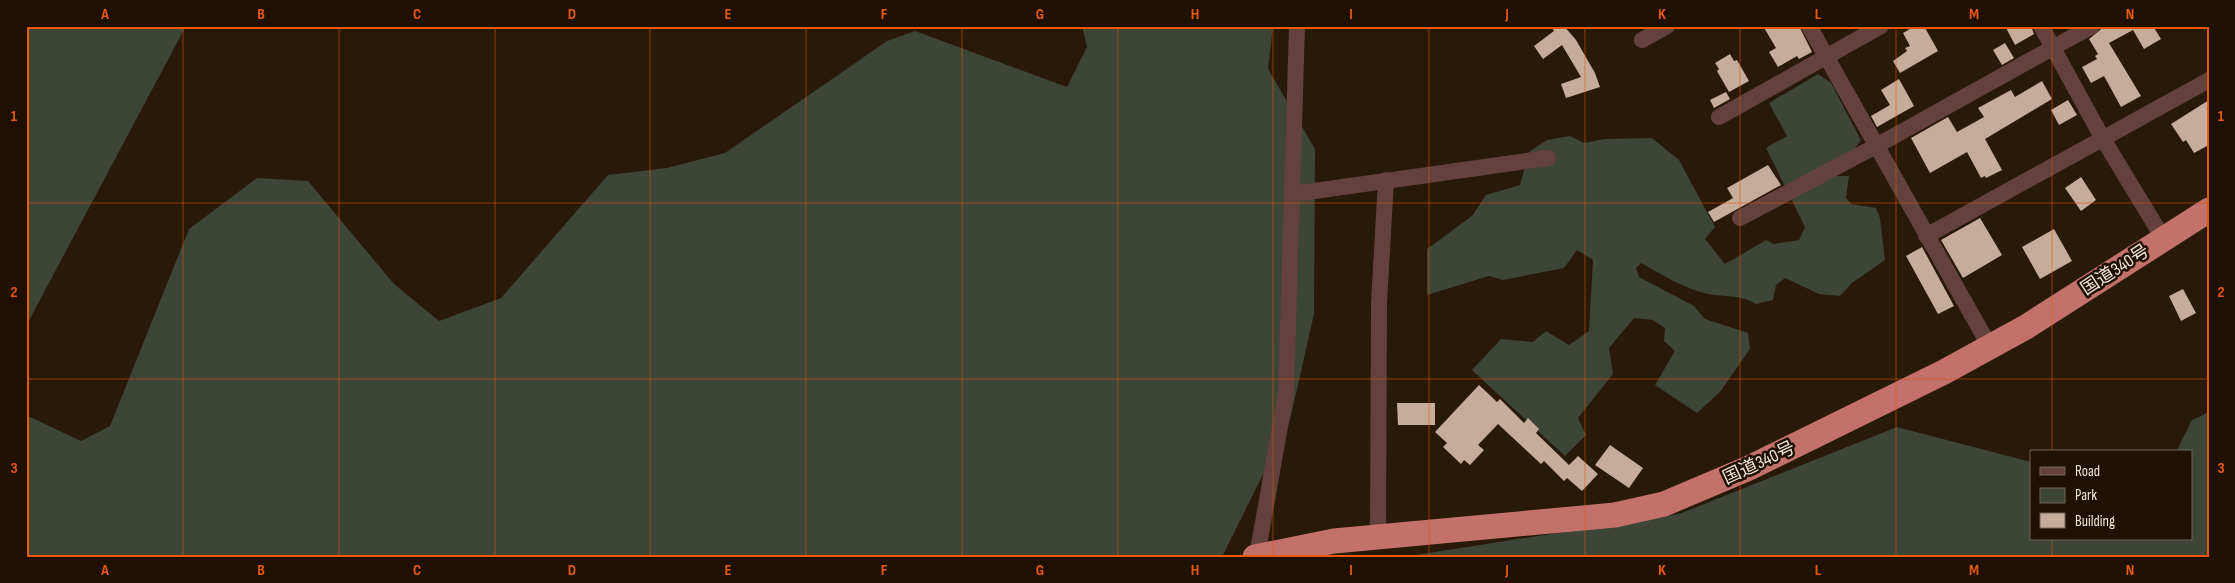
<svg xmlns="http://www.w3.org/2000/svg" width="2235" height="583" font-family="'Sofia Sans Condensed','Noto Sans JP',sans-serif">
  <rect width="100%" height="100%" fill="#281908"/>
  <path fill="#3c4536" d="M26,26H186L26,326Z
    M1082,26H1273L1268,69L1315,149L1314,314L1290,420L1222,557H26V415L81,441L110,426L189,229L257,178L308,181L394,284L439,321L501,298L608,175L667,168L725,153L887,41L915,31L1067,87L1087,47Z
    M1818,74L1831,83L1861,140L1835,176H1849L1846,198L1852,204L1876,208L1880,218L1885,260L1852,283L1840,296L1819,294L1785,278L1776,285L1773,300L1756,304C1737,293 1723,298 1704,293C1681,287 1661,274 1641,263L1636,268L1639,277L1694,306L1705,319L1748,333L1750,349L1720,392L1697,413L1655,385L1675,351L1664,341L1665,328L1653,320L1634,318L1609,348L1613,374L1578,418L1586,435L1565,456L1472,370L1501,339L1533,342L1546,331L1569,345L1589,331L1593,260L1577,250L1564,268L1503,280L1489,276L1427,295V249L1472,216L1486,195L1520,185L1529,152L1547,140L1570,136L1584,143L1605,139L1652,138L1679,160L1715,227L1705,239L1725,264L1766,240L1774,244L1799,240L1805,227L1766,148L1787,136L1769,103Z
    M2209,412V557H1403L1679,514L1897,427L2031,462V539H2191V452H2176L2192,420Z"/>
  <path fill="#c5ac9b" d="M1551,26H1564L1576,40L1595,73L1600,87L1566,98L1561,84L1581,77L1562,45L1543,59L1534,46L1554,31Z
    M1763,26H1799L1812,52L1799,59L1797,56L1778,67L1769,52L1776,48Z
    M1915,26H1924L1938,51L1900,73L1893,61L1907,51L1905,48L1910,46L1903,33Z
    M2005,26H2031L2034,34L2015,45Z
    M2105,26H2153L2161,39L2144,49L2133,30L2109,43L2141,96L2121,107L2104,76L2091,83L2082,67L2097,59L2095,56L2098,54L2089,39Z
    M2005,43L2014,58L2002,65L1993,50Z
    M1730,54L1734,61L1737,60L1749,81L1729,92L1717,71L1719,69L1715,63Z
    M1899,79L1914,106L1877,127L1871,116L1890,105L1881,90Z
    M2042,81L2052,99L1985,139L2002,170L1986,178L1985,176L1981,178L1967,152L1930,173L1911,138L1948,117L1957,132L1984,117L1978,108L2011,90L2015,97Z
    M1726,92L1730,99L1714,108L1710,100Z
    M2068,100L2077,115L2059,125L2051,110Z
    M2209,100V145L2194,153L2186,140L2183,142L2171,124Z
    M1768,165L1781,185L1714,222L1708,212L1733,198L1727,188Z
    M2081,177L2096,200L2081,211L2065,188Z
    M1980,218L2002,255L1963,278L1941,240Z
    M2054,229L2072,261L2040,279L2022,247Z
    M1922,247L1954,306L1938,314L1906,256Z
    M2183,289L2196,313L2181,321L2169,296Z
    M1479,385L1497,402L1500,399L1524,423L1528,418L1539,429L1536,433L1569,465L1578,456L1598,474L1582,491L1567,478L1564,481L1544,461L1541,464L1498,424L1478,445L1484,450L1470,465L1464,460L1461,464L1443,447L1447,443L1435,432Z
    M1397,403H1435V425H1398Z
    M1610,445L1643,468L1629,488L1595,465Z"/>
  <g fill="none" stroke-linecap="round" stroke-linejoin="round">
    <path stroke="#63423e" stroke-width="16" d="M1809,26L1990,347
      M2041,26L2103,139L2163,238
      M1642,40L1667,26
      M1719,117L1881,26
      M1293,194L1548,158
      M1740,218L1876,146L2092,26
      M1926,236L2209,80
      M1378,537L1379,303L1386,180
      M1257,556L1286,393L1297,26"/>
    <path stroke="#c3726b" stroke-width="25" d="M1255,557L1334,541L1615,515L1664,504L1749,468L1944,372L2026,327L2209,210"/>
  </g>
  <path fill="none" stroke="#e8590c" stroke-width="1" stroke-opacity="0.55" d="M183,26V557M339,26V557M495,26V557M650,26V557M806,26V557M962,26V557M1118,26V557M1273,26V557M1429,26V557M1585,26V557M1740,26V557M1896,26V557M2052,26V452M26,203H2209M26,379H2209M2052,539V557"/>
  <g text-anchor="middle" dominant-baseline="central" stroke-width="5" stroke-linejoin="round" paint-order="stroke">
    <g font-size="18" fill="#efe5da" stroke="#1f1002">
      <text transform="translate(2115 270) rotate(-33)">国道340号</text>
      <text transform="translate(1759 463) rotate(-25)">国道340号</text>
    </g>
  </g>
  <rect width="2235" height="583" fill="none" stroke="#1f1002" stroke-width="55"/>
  <rect x="2030" y="450" width="162" height="90" fill="#1f1002" stroke="#726558"/>
  <rect x="2040" y="467" width="25" height="8" fill="#63423e" stroke="#726558"/>
  <text x="2075" y="476" font-size="15" fill="#efe5da">Road</text>
  <rect x="2040" y="488" width="25" height="15" fill="#3c4536" stroke="#726558"/>
  <text x="2075" y="500" font-size="15" fill="#efe5da">Park</text>
  <rect x="2040" y="513" width="25" height="15" fill="#c5ac9b" stroke="#726558"/>
  <text x="2075" y="526" font-size="15" fill="#efe5da">Building</text>
  <rect x="28" y="28" width="2180" height="528" fill="none" stroke="#e8590c" stroke-width="2"/>
  <g font-size="16" text-anchor="middle" font-weight="bold" fill="#e8590c">
    <text x="105" y="19">A</text>
    <text x="261" y="19">B</text>
    <text x="417" y="19">C</text>
    <text x="572" y="19">D</text>
    <text x="728" y="19">E</text>
    <text x="884" y="19">F</text>
    <text x="1040" y="19">G</text>
    <text x="1195" y="19">H</text>
    <text x="1351" y="19">I</text>
    <text x="1507" y="19">J</text>
    <text x="1662" y="19">K</text>
    <text x="1818" y="19">L</text>
    <text x="1974" y="19">M</text>
    <text x="2130" y="19">N</text>
    <text x="14" y="121">1</text>
    <text x="2221" y="121">1</text>
    <text x="14" y="297">2</text>
    <text x="2221" y="297">2</text>
    <text x="14" y="473">3</text>
    <text x="2221" y="473">3</text>
    <text x="105" y="575">A</text>
    <text x="261" y="575">B</text>
    <text x="417" y="575">C</text>
    <text x="572" y="575">D</text>
    <text x="728" y="575">E</text>
    <text x="884" y="575">F</text>
    <text x="1040" y="575">G</text>
    <text x="1195" y="575">H</text>
    <text x="1351" y="575">I</text>
    <text x="1507" y="575">J</text>
    <text x="1662" y="575">K</text>
    <text x="1818" y="575">L</text>
    <text x="1974" y="575">M</text>
    <text x="2130" y="575">N</text>
  </g>
</svg>
